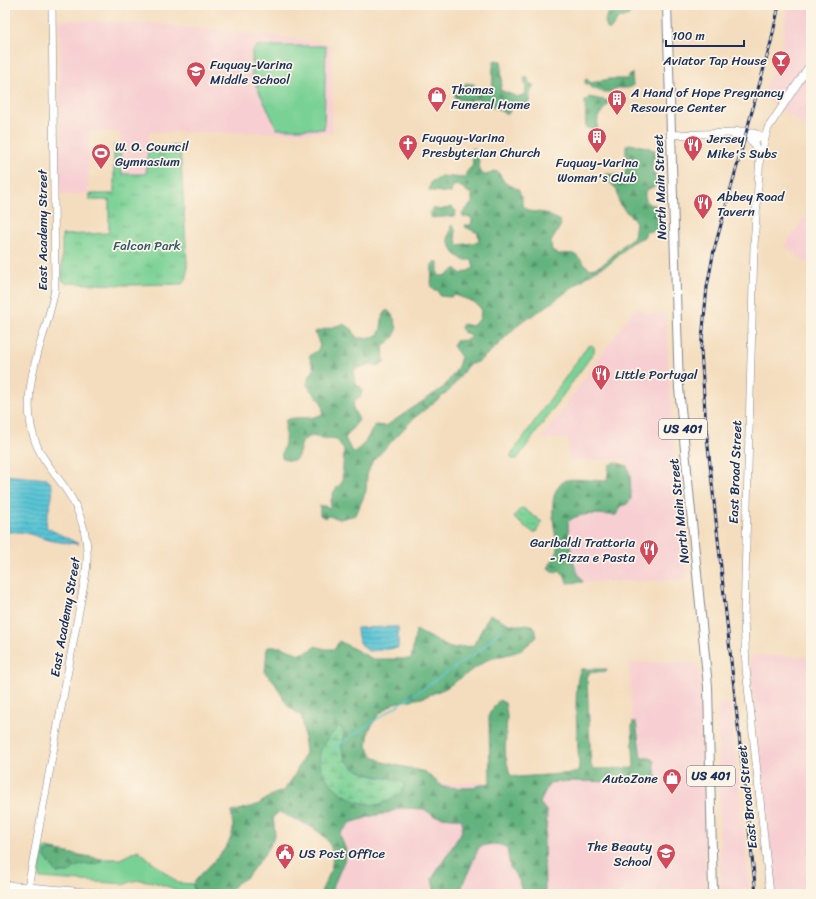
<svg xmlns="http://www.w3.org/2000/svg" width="816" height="899" font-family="Sriracha,sans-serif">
  <defs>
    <pattern id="forest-firs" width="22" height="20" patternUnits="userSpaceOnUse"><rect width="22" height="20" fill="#63b37e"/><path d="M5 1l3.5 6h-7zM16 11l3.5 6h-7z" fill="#51926a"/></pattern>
    <pattern id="wetland-marsh" width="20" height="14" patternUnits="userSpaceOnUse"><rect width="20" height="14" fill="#7ad195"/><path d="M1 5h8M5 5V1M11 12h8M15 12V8" fill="none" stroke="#63aa7d"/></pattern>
    <pattern id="park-tufts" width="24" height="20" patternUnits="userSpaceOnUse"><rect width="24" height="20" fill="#7ad195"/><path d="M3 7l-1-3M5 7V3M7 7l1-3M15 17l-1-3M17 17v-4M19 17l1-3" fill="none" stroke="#63aa7d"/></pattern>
    <pattern id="water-rules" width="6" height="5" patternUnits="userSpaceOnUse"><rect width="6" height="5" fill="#5ac5d5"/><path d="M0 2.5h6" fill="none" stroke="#4aa0b0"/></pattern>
  </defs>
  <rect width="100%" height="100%" fill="#fcf5e5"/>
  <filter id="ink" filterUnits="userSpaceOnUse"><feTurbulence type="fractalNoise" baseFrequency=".025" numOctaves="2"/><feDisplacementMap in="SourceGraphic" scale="8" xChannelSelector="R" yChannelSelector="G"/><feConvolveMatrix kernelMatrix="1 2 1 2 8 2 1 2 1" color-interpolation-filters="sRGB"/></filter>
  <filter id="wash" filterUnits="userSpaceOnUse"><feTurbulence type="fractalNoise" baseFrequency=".012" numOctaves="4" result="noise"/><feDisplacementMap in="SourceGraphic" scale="16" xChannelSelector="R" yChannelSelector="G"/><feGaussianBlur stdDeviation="0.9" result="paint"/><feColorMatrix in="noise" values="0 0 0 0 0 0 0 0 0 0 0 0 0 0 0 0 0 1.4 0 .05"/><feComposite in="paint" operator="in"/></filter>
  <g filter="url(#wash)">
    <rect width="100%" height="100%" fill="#f4ddbe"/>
    <path fill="#f7cfd2" d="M788,5H811V125L808,129L763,96L782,42Z
      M59,20L152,23L154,24L274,35L332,45V133L149,132L146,174H122L120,132H89L88,194L60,195L59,146L61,144V132L60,130Z
      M811,209V266L784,246Z
      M636,308L648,314L666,313L669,383L687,580L583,582L577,574L573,561L569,539L568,522L576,509L628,500L627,459L569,461L568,439H541L632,312Z
      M749,655L811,657V894H775Z
      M691,662L696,664L700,675L706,894H321L343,846L272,810L286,790L635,776L629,663Z
      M730,703L743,822L750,894H721L717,704Z"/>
    <path fill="#7ad195" stroke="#4a807a" d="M257,46H326L324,129H277L252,77V51Z
      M591,345L594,347V352L517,459H512L511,456L512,453L587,347Z
      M47,848L57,850H51L45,857L55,870L68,873C83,859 86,868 101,862L100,859H120L138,850L178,883L193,884L195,894C175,893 145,872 126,884L40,878L39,875L43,850Z"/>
    <path fill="url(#forest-firs)" stroke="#3f716e" fill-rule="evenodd" d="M625,5H633L629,15L618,19L610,30L607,28L605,21L607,14L622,10Z
      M495,60L501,61L502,67L501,75L502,78L500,90L518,97L525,94L526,89L524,78H528L529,83L534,85L531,90L528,105L512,104L509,113L506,114L479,99L465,101L455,98V92L466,83L474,84V88L489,93C496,84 490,70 495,60Z
      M632,73L633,86C628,89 623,88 617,88C614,89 612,91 609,92C600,93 592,88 585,83V80L587,79L591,83L609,79H627Z
      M589,97L608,101L609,103L598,117L597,129L586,128L585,101Z
      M630,144L647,147L656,151L652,166L653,173L660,177L659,185C649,189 640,189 648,204L658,206L660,230L646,232L644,237L631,243L612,262L592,273L543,309L521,322L498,345L478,362L468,365L450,390L414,418L372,462L367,475L366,491L356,515L340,519L328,516L325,518L320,515V506H325L330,508C331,498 333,489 342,483L344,450C341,447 340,443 337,440C333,437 329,439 325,439C318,439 314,434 307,438C295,443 305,469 282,458C281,452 284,448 285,443C286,435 284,428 286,420C298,415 310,421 322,414C326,399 313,396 307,385L309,375L313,372L314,368L309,356L318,350L320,346L315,332L343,324L352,329L357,338C393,339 374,324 387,310C393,314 396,323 397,330L393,338L383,346L384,362L378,366L370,364L354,370L355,385L361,387L362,392L360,398L354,402L353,408L359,420L345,438L351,450L355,452L365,442L375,425L386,426L444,387L457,369L461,357L453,346L456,341L467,340L470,337L469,334L463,332L461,327L463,324L472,326L480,319L481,309L474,302L455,295L450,297L440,296L438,290H434L431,287L432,265L435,261L438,262V275C446,277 448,275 454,269H457L461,274L474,268L472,260H463L454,253L448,240L451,226L453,225C457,230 454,238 458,245L479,242L478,233L465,227V225H471L472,219L471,217H463L462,214L472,203V194C464,191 460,182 452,187L451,193L432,191L429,190L431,182L441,176L465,178L466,173L473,165L471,149L474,148L478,156L480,172C485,176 487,176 493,171L498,172L505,183L518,189L522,197V204L528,211L545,213L560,221L561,225L551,242L552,251L557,254C562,254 569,253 573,254C579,255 584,265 590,269C608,267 619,245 634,237L636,222L619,204L617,190L606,178V174L622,175L626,172V145Z
      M452,207L456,211L455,216L432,218L429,214L432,208L440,210Z
      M616,462L627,466L630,475L631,499L627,504L621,506L616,515C602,515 578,511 568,522C569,542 571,565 583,582L567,583L565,576L559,570L555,573L548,568L558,551C556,533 543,489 567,480C571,478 600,481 607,481L609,465Z
      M490,614C497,617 507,624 514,625C522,626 526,622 534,626L537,637L520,651L487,660L446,688L422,698L394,703L378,715L369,730L367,746L372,755L383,762L425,772L443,787L468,788L490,783L489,714L499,700L505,703L507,716L505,753L510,775L518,777L574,773L578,771L579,765C578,744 572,686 581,669H607V671L589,673L587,678L591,766L595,769L634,768L632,726L633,722H636L641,758H650L654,761L657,782L640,780L620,782L569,781L549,783L540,803L547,812L546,831L544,841L545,894H522L519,880L510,867L507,848C498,842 489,844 479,847L459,894H435L432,879L461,833L463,824L461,819L434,816L424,809L401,808L387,813L372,816L350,823L340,834L347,854L330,894H320C323,886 329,877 331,869C341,833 304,824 279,812L273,817L275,834L269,848L247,877L236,884L227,894H195L193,884C206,866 231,851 233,828C233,822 231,817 232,812L257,805L272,795L284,790L293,778L306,752L302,717L288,706L273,680L265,673L267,647H281L300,654L311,650L315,646L325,649H335L339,641L373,659H411L416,630L450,648L473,646ZM340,726L344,733C343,737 341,743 342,748C344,773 378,777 397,779L380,804L351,799L321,750Z
      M51,850L97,858L100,859L101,862C86,868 83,859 68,873H57L45,857L46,852Z"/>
    <path fill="url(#wetland-marsh)" stroke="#4a807a" d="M340,726L344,733C343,737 341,744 342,748C343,765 364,775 379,777C388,779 395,778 403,783L404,788C398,796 391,801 381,804C356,810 311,779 321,750C323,742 334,732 340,726Z"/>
    <path fill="url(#park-tufts)" stroke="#4a807a" d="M114,145L120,146L122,174H146L148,146H180L187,261V278L182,284L126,285L66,283L62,280V235L109,233V200H89V194H114Z
      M523,508L542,522L536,532L534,533L515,519L514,516L520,509Z"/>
    <path fill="url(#water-rules)" stroke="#3a7a9a" d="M5,475L47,479C61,491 43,513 47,528L79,544C67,543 56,542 45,539C32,535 19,529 5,533Z
      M398,627V648L368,651C360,645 357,638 357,628Z"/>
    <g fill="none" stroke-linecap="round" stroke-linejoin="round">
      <path stroke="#5ac5d5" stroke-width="1.5" d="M334,748L479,651L503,629"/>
    </g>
  </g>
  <g filter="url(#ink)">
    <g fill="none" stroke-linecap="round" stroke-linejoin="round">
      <g stroke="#88868e" stroke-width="8">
        <path id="tertiary" d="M28,888L85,578C90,552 87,529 75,505C61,475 38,463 31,426C22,378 47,335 55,289L52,5"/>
      </g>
      <g stroke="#88868e" stroke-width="8">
        <path id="secondary" d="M732,133L734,136L757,139L764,137
          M670,135L732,133C740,128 756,133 764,137
          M748,138L754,144L760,156
          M770,894L746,668L744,618L754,246L760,156L768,128L811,63"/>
      </g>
      <g stroke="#88868e" stroke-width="10">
        <path id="primary" d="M667,5L679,388L708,687L713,894"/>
      </g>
      <g stroke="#88868e" stroke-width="10">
        <path id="trunk" d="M5,886L97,894"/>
      </g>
      <use href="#tertiary" stroke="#fff" stroke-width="7"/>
      <use href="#secondary" stroke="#fff" stroke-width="7"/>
      <use href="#primary" stroke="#fff" stroke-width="8"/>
      <use href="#trunk" stroke="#fff" stroke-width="9"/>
      <g stroke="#1b2f5e" stroke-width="3">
        <path id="rail" d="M756,894L706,427L701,350L707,287L714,250L771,42L779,5"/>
      </g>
      <use href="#rail" stroke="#fcf5e5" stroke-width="1.5" stroke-dasharray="4.5" stroke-linecap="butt"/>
    </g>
  </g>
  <defs>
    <g id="bar-pin" transform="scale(1)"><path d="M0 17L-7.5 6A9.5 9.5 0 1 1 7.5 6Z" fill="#d1495b" stroke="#fcf5e5"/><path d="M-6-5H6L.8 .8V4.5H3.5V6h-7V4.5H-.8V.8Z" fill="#fff"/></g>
    <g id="school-pin" transform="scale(1)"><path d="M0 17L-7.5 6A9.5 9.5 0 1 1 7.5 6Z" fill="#d1495b" stroke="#fcf5e5"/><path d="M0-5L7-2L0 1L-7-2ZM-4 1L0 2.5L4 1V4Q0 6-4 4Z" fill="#fff"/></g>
    <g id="shop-pin" transform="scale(1)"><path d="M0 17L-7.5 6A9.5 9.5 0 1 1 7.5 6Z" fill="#d1495b" stroke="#fcf5e5"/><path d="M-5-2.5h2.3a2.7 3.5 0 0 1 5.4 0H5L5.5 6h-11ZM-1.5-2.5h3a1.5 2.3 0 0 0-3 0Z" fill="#fff"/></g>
    <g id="building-pin" transform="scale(1)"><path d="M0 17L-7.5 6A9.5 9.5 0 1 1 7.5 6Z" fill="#d1495b" stroke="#fcf5e5"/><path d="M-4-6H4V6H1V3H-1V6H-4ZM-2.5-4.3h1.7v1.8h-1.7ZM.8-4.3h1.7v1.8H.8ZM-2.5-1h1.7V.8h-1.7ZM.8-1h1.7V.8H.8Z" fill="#fff"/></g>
    <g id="church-pin" transform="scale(1)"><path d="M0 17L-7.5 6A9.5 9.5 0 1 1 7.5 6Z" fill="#d1495b" stroke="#fcf5e5"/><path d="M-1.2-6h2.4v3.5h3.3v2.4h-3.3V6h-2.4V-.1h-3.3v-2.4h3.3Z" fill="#fff"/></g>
    <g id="restaurant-pin" transform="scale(1)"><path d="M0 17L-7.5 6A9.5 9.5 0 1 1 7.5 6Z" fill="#d1495b" stroke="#fcf5e5"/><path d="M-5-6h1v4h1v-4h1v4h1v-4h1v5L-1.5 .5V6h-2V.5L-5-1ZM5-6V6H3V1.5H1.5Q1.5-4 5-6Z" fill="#fff"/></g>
    <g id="stadium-pin" transform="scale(1)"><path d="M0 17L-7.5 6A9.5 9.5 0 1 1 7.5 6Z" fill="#d1495b" stroke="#fcf5e5"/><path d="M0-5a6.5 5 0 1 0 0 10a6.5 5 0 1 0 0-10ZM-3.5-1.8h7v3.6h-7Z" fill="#fff"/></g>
    <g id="civic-pin" transform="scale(1)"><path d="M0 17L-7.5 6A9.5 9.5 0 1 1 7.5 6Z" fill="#d1495b" stroke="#fcf5e5"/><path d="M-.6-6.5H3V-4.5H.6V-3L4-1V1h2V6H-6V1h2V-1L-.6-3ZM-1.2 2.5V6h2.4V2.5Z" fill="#fff"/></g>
  </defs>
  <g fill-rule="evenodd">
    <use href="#bar-pin" x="781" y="60"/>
    <use href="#school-pin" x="196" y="71"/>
    <use href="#shop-pin" x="437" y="96"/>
    <use href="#building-pin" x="617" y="99"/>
    <use href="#building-pin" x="597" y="137"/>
    <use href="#church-pin" x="408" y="144"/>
    <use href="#restaurant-pin" x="693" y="145"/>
    <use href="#stadium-pin" x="101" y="153"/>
    <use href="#restaurant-pin" x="703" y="203"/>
    <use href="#restaurant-pin" x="601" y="374"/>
    <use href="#restaurant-pin" x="649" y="549"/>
    <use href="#shop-pin" x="672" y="778"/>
    <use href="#civic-pin" x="285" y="853"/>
    <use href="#school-pin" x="666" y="853"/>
  </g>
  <g text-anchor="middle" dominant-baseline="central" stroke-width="3.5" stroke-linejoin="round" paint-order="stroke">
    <g fill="#fcf5e5" stroke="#5e6a86" stroke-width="1">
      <rect x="659" y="419" width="48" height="20" rx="3"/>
      <rect x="687" y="766" width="48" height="20" rx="3"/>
    </g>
    <g font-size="12" font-weight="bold" fill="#1b2f5e">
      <text x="683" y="429">US 401</text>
      <text x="711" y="776">US 401</text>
    </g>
    <g font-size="13" fill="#1b2f5e" stroke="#fcf5e5" text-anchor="start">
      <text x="767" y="60" text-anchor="end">Aviator Tap House</text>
      <text x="210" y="64">Fuquay-Varina<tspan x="210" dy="15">Middle School</tspan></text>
      <text x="451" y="89">Thomas<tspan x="451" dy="15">Funeral Home</tspan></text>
      <text x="631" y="92">A Hand of Hope Pregnancy<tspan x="631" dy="15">Resource Center</tspan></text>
      <text x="422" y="137">Fuquay-Varina<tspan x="422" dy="15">Presbyterian Church</tspan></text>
      <text x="707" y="138">Jersey<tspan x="707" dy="15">Mike's Subs</tspan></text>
      <text x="115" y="146">W. O. Council<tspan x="115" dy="15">Gymnasium</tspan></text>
      <text x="597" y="162" text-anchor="middle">Fuquay-Varina<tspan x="597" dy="15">Woman's Club</tspan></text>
      <text x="717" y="196">Abbey Road<tspan x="717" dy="15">Tavern</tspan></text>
      <text x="615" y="374">Little Portugal</text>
      <text x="635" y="542" text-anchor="end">Garibaldi Trattoria<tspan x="635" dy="15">- Pizza e Pasta</tspan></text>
      <text x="658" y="778" text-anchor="end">AutoZone</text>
      <text x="652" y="846" text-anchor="end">The Beauty<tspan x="652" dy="15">School</tspan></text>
      <text x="299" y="853">US Post Office</text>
    </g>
    <g font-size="13" fill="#1b2f5e" stroke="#fcf5e5">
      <text transform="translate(660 187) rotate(-92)">North Main Street</text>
      <text transform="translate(42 230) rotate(-90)">East Academy Street</text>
      <text transform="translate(735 472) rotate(-88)">East Broad Street</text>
      <text transform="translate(679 511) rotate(-96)">North Main Street</text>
      <text transform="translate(65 617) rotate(-80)">East Academy Street</text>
      <text transform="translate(747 797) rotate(-96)">East Broad Street</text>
    </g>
    <g font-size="13" fill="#33586c" stroke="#fcf5e5">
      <text x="147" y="245">Falcon Park</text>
    </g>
  </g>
  <rect width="816" height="899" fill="none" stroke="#fcf5e5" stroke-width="20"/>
  <path d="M666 40v6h78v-6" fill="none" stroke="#1b2f5e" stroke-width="2"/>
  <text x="672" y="40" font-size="12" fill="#1b2f5e" stroke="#fcf5e5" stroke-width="3" paint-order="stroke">100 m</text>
</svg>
